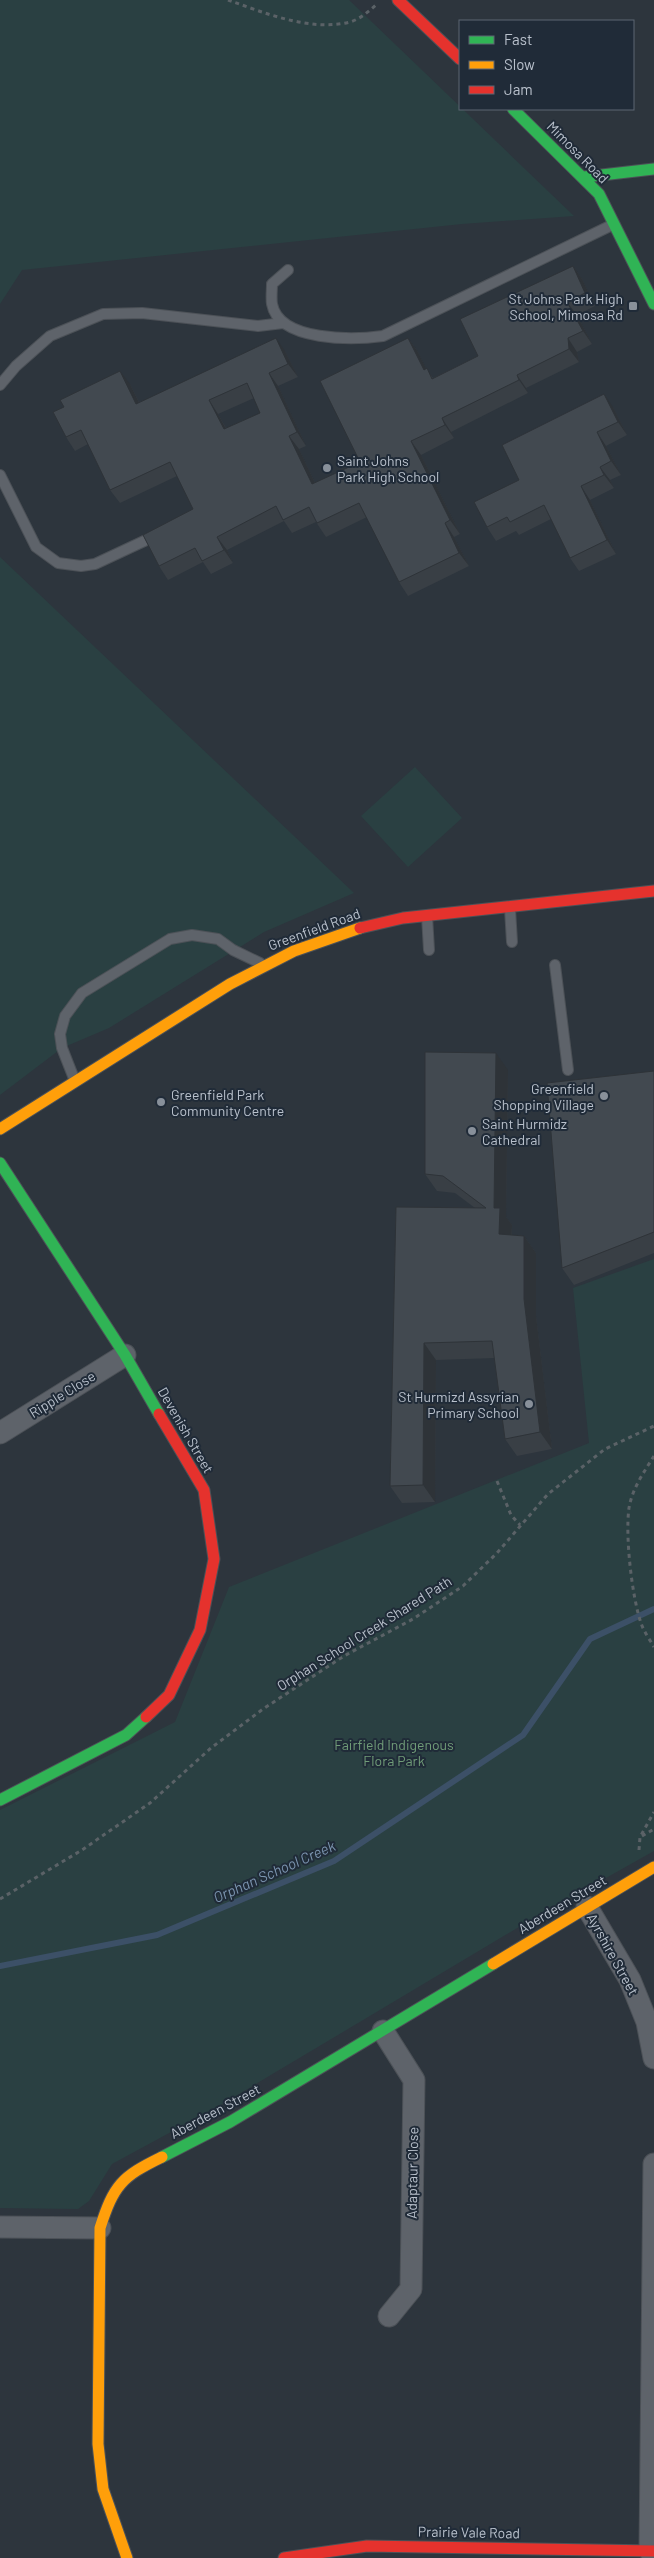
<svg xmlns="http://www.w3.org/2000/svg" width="654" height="2558" font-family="Barlow,sans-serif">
  <rect width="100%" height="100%" fill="#2d353d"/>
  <path fill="#2a4042" d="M0,0H349L574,216L462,224L22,270L0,304Z
    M0,557L354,893L264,932L109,1028L62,1048L0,1095Z
    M415,767L462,818L408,867L361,816Z
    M654,1259V1851L524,1924L219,2106L112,2164L89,2201L78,2209L0,2208V1810L175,1722L229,1587L589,1443L573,1288Z"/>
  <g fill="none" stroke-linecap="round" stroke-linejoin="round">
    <path stroke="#3c5067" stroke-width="6" d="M0,1966L157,1935L334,1861L523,1735L590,1639L654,1609"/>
    <g stroke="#4c5157" stroke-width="12">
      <path id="lane" d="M288,270L272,284C272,290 271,298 272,304C279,342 354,340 383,336L612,225
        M0,385L16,366L50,336L103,314L142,313L258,326L283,323
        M0,475L36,547L58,563L81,566L95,564L157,535
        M510,909L512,942
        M427,916L429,950
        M555,965L568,1070
        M75,1081L62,1048L60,1034L65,1016L82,993L170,939L192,935L218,939L233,950L260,963"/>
    </g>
    <g stroke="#4c5157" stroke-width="23">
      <path id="street" d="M0,1433L125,1355
        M587,1907L630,1980L647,2022L654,2058
        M383,2031L414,2080L411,2289L389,2316
        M0,2227L100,2228
        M650,2551L654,2164"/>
    </g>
    <g stroke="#4c5157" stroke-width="13">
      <path id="fast" d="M513,109L599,194L654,304
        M584,177L654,169
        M0,1163L125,1355L159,1414
        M0,1800L126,1735L146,1717
        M162,2157L230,2122L493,1964"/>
    </g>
    <g stroke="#4c5157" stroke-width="13">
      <path id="slow" d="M0,1129L230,984L294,951L360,928
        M493,1964L654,1867
        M127,2558L103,2489L98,2444L100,2228C114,2185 121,2177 162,2157"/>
    </g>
    <g stroke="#4c5157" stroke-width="13">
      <path id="jam" d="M398,0L460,59
        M360,928L403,918L654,891
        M146,1717L169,1695L200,1630L214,1559L204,1490L159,1414
        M284,2558L367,2546L654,2551"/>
    </g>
    <path stroke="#5b6267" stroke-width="3" stroke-dasharray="4 4" stroke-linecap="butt" d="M228,0C265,13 310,32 350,22C360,19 368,12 376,5
      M654,1456C644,1472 632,1489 629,1508C625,1536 632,1597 641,1623C644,1632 650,1640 654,1647
      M497,1481L511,1515L520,1525
      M642,1836L654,1829
      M639,1850L640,1837L654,1812
      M0,1899L82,1850L150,1803L211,1748L263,1709L344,1656L413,1619L463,1586L497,1553L548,1494L605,1449L654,1426"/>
    <use href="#lane" stroke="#5e636a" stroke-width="10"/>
    <use href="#street" stroke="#5e636a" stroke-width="21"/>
    <use href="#fast" stroke="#30b455" stroke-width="11"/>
    <use href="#slow" stroke="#ff9f0a" stroke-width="11"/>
    <use href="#jam" stroke="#e5322d" stroke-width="11"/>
  </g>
  <path fill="#393f45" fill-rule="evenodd" d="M573,266L582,279L595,306L577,315L592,344L577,352L579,362L526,388L528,393L451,432L454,438L421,455L460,534L454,537L469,566L408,596L399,582L367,517L326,537L316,522L292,533L284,521L227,550L233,563L211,574L203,562L168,580L159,566L193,509L177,476L120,503L110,490L88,444L75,451L66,437L130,384L139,402L285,351L298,377L278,386L306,446L299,449L315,483L360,462L408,338L418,352L426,369L433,378L478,356ZM254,398L260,413L226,428L218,414Z
    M613,407L627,435L606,446L621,475L610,480L614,488L590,500L616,554L579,571L570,558L551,519L519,535L516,531L496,541L487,527L519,480Z
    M508,1070L506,1217L512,1225V1235L524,1236L536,1253V1316L552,1449L517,1456L505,1439L495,1358L436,1360L435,1502L402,1503L390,1486L396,1207L475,1208L455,1193L437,1191L425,1174Z
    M654,1071V1253L574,1285L562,1268Z"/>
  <path fill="#2e3338" d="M573,266L582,279L595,306L585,293Z
    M567,302L577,315L592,344L583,331Z
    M276,338L285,351L298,377L288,364Z
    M408,338L418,352L433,383L424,370Z
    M568,338L577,352L579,362L569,349Z
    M120,371L130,384L146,417L136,404Z
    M269,373L278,386L306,446L297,432Z
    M517,375L526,388L528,393L519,380Z
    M604,394L613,407L627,435L618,422Z
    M209,400L218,414L233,442L224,429Z
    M442,418L451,432L454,438L445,425Z
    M597,432L606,446L621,475L611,461Z
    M289,436L299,449L322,498L312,484Z
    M411,441L421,455L460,534L450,520Z
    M600,467L610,480L614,488L604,475Z
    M581,486L590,500L616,554L607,540Z
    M445,523L454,537L469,566L459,553Z
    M217,537L227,550L233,563L224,550Z
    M496,1053L508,1070L506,1217L512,1225L511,1251L499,1234L494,1208Z
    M524,1236L536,1253V1316L552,1449L540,1432L524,1299Z
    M424,1343L436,1360L435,1502L423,1485Z"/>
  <path fill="#424950" stroke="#2e3338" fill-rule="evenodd" d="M573,266L585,293L567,302L583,331L568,338L569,349L517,375L519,380L442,418L445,425L411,441L450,520L445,523L459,553L399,582L359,503L317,523L309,507L283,520L276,506L217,537L224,550L202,561L195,548L159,566L143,535L193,509L170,462L110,490L81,430L66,437L53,412L64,407L60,400L120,371L136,404L276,338L288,364L269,373L297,432L289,436L312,484L360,462L320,381L408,338L424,370L427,368L432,379L478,356L460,319ZM247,383L260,413L224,429L209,400Z
    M604,394L618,422L597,432L611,461L600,467L604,475L581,486L607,540L570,558L544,505L510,522L507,517L487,527L474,502L519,480L502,445Z
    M425,1052L496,1053L494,1208H500L499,1234L524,1236V1299L540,1432L505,1439L492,1341L424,1343L423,1485L390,1486L396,1207L486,1208L443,1176L425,1174Z
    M654,1071V1232L562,1268L547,1083Z"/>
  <g fill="#88909a" stroke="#202b38" stroke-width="2">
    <rect x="628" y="301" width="10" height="10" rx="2.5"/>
    <circle cx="327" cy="468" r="5"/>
    <circle cx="604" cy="1096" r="5"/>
    <circle cx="161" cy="1102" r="5"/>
    <circle cx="472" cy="1131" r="5"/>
    <circle cx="529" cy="1404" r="5"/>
  </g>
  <g text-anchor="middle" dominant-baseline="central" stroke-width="4" stroke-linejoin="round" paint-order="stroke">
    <g font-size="14" fill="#b9c1cc" stroke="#202b38">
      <text transform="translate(578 152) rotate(45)">Mimosa Road</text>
      <text transform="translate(314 929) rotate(-20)">Greenfield Road</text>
      <text transform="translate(62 1394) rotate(-32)">Ripple Close</text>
      <text transform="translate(186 1430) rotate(60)">Devenish Street</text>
      <text transform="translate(364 1633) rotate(-32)">Orphan School Creek Shared Path</text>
      <text transform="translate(562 1904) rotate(-31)">Aberdeen Street</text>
      <text transform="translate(613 1954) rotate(61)">Ayrshire Street</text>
      <text transform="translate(215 2111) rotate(-28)">Aberdeen Street</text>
      <text transform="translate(412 2173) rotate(-89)">Adaptaur Close</text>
      <text transform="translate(469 2532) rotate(1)">Prairie Vale Road</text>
    </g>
    <g font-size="14" fill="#b9c1cc" stroke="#202b38" text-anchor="end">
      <text x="623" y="298">St Johns Park High<tspan x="623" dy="16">School, Mimosa Rd</tspan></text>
      <text x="337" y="460" text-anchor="start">Saint Johns<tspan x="337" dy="16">Park High School</tspan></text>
      <text x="594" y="1088">Greenfield<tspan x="594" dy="16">Shopping Village</tspan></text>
      <text x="171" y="1094" text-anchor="start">Greenfield Park<tspan x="171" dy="16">Community Centre</tspan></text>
      <text x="482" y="1123" text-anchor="start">Saint Hurmidz<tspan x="482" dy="16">Cathedral</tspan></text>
      <text x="519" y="1396">St Hurmizd Assyrian<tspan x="519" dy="16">Primary School</tspan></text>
    </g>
    <g font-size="14" fill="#709c78" stroke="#202b38">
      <text x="394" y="1744">Fairfield Indigenous<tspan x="394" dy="16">Flora Park</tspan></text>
    </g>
    <g font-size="15" font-style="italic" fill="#7a93ae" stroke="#202b38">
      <text transform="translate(274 1871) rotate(-24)">Orphan School Creek</text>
    </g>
  </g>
  <rect x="459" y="20" width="175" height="90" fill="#202b38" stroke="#5d6773"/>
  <rect x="469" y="36" width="25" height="8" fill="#30b455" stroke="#5d6773"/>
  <text x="504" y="45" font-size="15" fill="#b9c1cc">Fast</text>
  <rect x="469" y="61" width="25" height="8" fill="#ff9f0a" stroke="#5d6773"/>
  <text x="504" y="70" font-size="15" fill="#b9c1cc">Slow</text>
  <rect x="469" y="86" width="25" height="8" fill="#e5322d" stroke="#5d6773"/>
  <text x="504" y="95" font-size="15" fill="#b9c1cc">Jam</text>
</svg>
